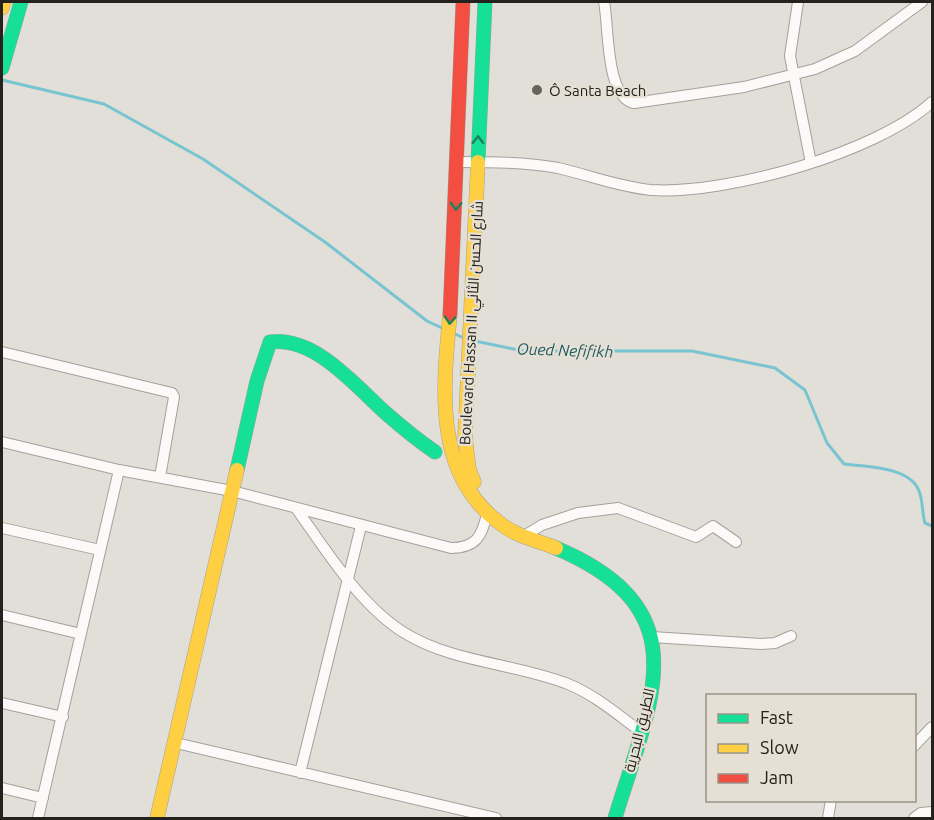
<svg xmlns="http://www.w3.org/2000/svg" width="934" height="820" font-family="Ubuntu,Cairo,sans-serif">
  <rect width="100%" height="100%" fill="#e2dfd8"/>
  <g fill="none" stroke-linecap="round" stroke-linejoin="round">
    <path stroke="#78c4d0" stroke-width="3" d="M2,80L104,104L203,159L325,242L427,321L444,329
      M453,333L466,339
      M475,341L523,351H692L775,368L805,390L827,443L844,464C866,467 913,466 920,494C923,503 922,513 925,523L932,526"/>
    <g stroke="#a3a19c" stroke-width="12">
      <path id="street" d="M604,2C609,24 605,97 634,103L744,87L815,69L855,51L922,2
        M798,2L790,56L811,163
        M458,162C491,162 525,162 558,168C589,175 619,187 651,190C726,195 876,153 932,102
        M2,352L172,393L174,397L160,477
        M2,442L119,470L232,491L451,548C476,548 482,536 487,514
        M296,508C325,549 360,605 403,632C452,663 515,663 568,684C595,695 617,714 640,731
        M2,528L100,550
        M524,536L542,525L578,513L618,508L696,537L713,526L736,542
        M2,615L81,634
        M652,637L761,644L775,643L791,636
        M2,703L63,717
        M176,743L496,818
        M914,746L932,727
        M300,773L361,526
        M2,788L43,798
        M38,818L119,470
        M828,818L831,800
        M914,818L921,813L932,812"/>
    </g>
    <g stroke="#a3a19c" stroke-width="15">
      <path id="fast" d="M2,68L21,2
        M478,162L485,2
        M237,470L257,381L270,342C316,336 356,387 388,415C403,428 419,441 435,452
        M556,548C702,610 651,699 615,818"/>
    </g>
    <g stroke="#a3a19c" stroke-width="15">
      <path id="slow" d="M2,8L4,2
        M450,314C443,388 433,475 501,524C516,536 538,541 556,548
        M474,482L469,470L465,437L478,162
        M157,818L237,470"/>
    </g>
    <g stroke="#a3a19c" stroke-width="15">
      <path id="jam" d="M450,314L463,2"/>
    </g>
    <use href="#street" stroke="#fbfaf9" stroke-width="10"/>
    <use href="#fast" stroke="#16e098" stroke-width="14"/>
    <use href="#slow" stroke="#ffcf43" stroke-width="14"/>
    <use href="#jam" stroke="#f24e42" stroke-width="14"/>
  </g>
  <defs><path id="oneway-chevron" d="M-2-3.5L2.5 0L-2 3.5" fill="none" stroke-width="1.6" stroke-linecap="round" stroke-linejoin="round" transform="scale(1.5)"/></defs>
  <g stroke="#1d815a">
    <use href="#oneway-chevron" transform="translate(478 140) rotate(-89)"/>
    <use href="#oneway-chevron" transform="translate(456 206) rotate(92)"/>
    <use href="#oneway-chevron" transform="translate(450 320) rotate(94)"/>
  </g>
  <circle fill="#66645e" stroke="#e6e0d4" stroke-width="2" cx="537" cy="90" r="6"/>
  <g text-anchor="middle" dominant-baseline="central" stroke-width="4.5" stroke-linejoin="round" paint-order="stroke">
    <g font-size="15" fill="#24221d" stroke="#e6e0d4" text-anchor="start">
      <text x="549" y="90">Ô Santa Beach</text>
    </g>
    <g font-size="15" fill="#24221d" stroke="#e6e0d4">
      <text transform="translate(471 323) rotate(-87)">Boulevard Hassan II شارع الحسن الثاني</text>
      <text transform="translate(639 730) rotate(-76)">الطريق البحرية</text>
    </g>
    <g font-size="16" font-style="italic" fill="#1c5a65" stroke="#e6e0d4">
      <text transform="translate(565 350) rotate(2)">Oued Nefifikh</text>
    </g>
  </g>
  <rect width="934" height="820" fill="none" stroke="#24221d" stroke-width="6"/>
  <rect x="706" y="694" width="210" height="108" fill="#e6e0d4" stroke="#98948b" stroke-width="1.5"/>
  <rect x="718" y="714" width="30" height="9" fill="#16e098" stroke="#98948b" stroke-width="1.5"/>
  <text x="760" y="724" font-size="18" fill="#24221d">Fast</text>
  <rect x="718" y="744" width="30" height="9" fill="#ffcf43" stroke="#98948b" stroke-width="1.5"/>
  <text x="760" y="754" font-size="18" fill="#24221d">Slow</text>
  <rect x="718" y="774" width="30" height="9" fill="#f24e42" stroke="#98948b" stroke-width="1.5"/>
  <text x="760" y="784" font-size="18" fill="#24221d">Jam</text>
</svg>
